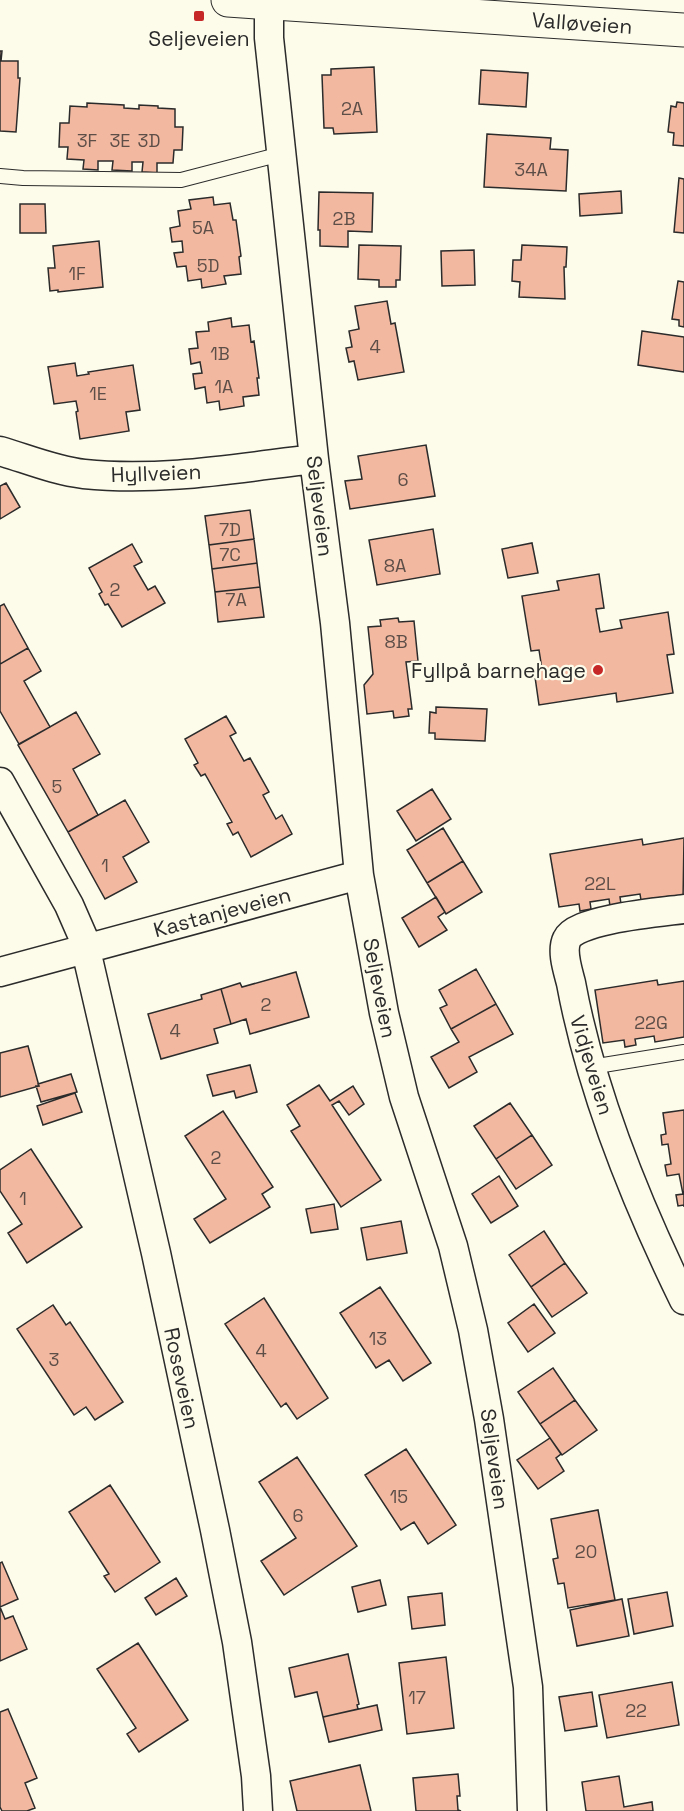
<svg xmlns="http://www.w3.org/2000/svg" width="684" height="1811" font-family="'Space Grotesk',sans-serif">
  <rect width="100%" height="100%" fill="#fdfbea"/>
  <path fill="#f2b8a0" stroke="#2b2b2b" stroke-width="1.5" d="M0,51H2L1,61H18V78H20L16,132L0,131Z
    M374,67L377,132L334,134L333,128H324L322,75H331V69Z
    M481,70L528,73L526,107L479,104Z
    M677,102L684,103V146L673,145L674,133L668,132L671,106L676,107Z
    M87,103L124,105V108L139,109V105L158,106V108L175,109V127H183L182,150H174L173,163H157V173L142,172L143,162H132V171L112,170L113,161H98V170L83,169L84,160L67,159L68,147H59L60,123H69L70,106L87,107Z
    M487,134L551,138L550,149L568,150L566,191L484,187Z
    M679,178L684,179V233L674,232Z
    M621,191L622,213L580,216L579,194Z
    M319,192L373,193L372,232L348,231V247L320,246V230H318Z
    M213,197L214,205L230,203L233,220H236L241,256L239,257L241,274L224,276L226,284L202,288L201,279L188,281L186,266L177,267L174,253L183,252L182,241L172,242L170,228L180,226L178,211L191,209L189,200Z
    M20,204H45L46,233H20Z
    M99,241L103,287L58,292V290L50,291L48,268H55L53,246Z
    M359,245L401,246L400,280H396V287H379V280L358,279Z
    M522,245L567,247L566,267H564L565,299L519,297L520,282L512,281L513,260H521Z
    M474,250L475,285L442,286L441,251Z
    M678,281L684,282V327L679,326V320L672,319Z
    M387,301L391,324L395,323L404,372L358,380L354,361L349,362L346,348L352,347L349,331L359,329L355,306Z
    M231,318L232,327L249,325L251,342L254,341L259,378H257L259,395L243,397L244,406L220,410L219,401L207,403L205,387L195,389L193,374L202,373L200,362L191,364L189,349L198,348L196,332L209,331L208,322Z
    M642,331L684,337V372L638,365Z
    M75,363L77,376L89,374L88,372L133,365L140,410L126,412L129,431L80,439L76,412L78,411L76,401L54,404L48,367Z
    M426,445L435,496L350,509L345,481L362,479L358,456Z
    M6,483L20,507L0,519V486Z
    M250,510L254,539L209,545L205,516Z
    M433,529L440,574L377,585L369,540Z
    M254,539L257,563L212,569L209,545Z
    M532,543L538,573L508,578L502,549Z
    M132,544L142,562L134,566L148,590L155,586L165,603L122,627L108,604L105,605L99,594L102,592L89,568Z
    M257,563L260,587L215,592L212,569Z
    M599,574L604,608L596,609L600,632L622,628L620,620L668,612L674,654L667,655L673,693L617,702L616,693L539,705L534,670L542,669L539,650L531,651L522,596L559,590L557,581Z
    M260,587L264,617L218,622L215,592Z
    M4,604L28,648L0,664V606Z
    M398,618L399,622L414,621L418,661L406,662L412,709H408L409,716L394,718L393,711L367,714L364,685L373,674L368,627L381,626L380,620Z
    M28,648L41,671L24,681L50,727L19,744L0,711V664Z
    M436,707L487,709L485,741L435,739V733H429L430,712L436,713Z
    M76,712L100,754L73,769L98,815L68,832L18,745Z
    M226,716L236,733L230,736L244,761L250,758L269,792L263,795L276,819L282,815L292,834L251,857L238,832L233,835L227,824L232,822L205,774L201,776L194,765L198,763L185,739Z
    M432,789L451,819L416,841L397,811Z
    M125,800L149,842L123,857L137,882L105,899L68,832Z
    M443,828L463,861L427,883L407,850Z
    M684,838L683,901L672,902L671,896L641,900L640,894L620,897L621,904L610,906L609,899L590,902L591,909L580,911L579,904L559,907L550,854L642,839L643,845Z
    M463,861L482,892L446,914L427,883Z
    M436,897L445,912L438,917L447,930L419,947L402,918Z
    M476,969L496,1004L451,1029L440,1008L447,1005L439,990Z
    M296,972L309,1017L250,1034L246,1019L231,1024L221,989L240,983L242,987Z
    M657,980L658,985L684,981V1037L655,1042L654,1036L635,1039L636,1045L625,1047L624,1040L603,1043L595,990Z
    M221,989L231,1024L214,1029L218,1043L161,1059L148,1014L202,999L201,995Z
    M496,1004L513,1034L469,1057L477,1072L449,1088L431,1057L459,1042L451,1029Z
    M28,1046L39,1086L0,1097V1053Z
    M250,1065L257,1092L236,1098L234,1091L213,1096L207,1075Z
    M71,1074L77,1092L41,1102L36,1086H39L38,1084Z
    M319,1085L330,1101L353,1086L364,1104L349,1115L339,1101L332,1105L381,1180L341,1207L291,1131L300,1126L287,1105Z
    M75,1093L82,1112L43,1125L37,1106Z
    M510,1103L532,1135L496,1159L474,1126Z
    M684,1110V1207V1205L678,1206L676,1195L683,1194L679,1174L667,1176L665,1165L671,1164L668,1144L662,1145L661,1135L666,1134L663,1113Z
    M223,1111L273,1187L262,1194L270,1207L210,1243L194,1219L226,1199L185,1136Z
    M532,1135L552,1165L516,1189L496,1159Z
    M31,1149L82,1227L27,1263L8,1233L22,1224L0,1191V1170Z
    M499,1176L518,1206L491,1223L472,1194Z
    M334,1204L338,1229L311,1233L306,1209Z
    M401,1221L407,1253L367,1260L361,1228Z
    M544,1231L565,1263L531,1287L509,1255Z
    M565,1263L587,1293L552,1317L531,1287Z
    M380,1287L431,1363L403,1381L389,1360L376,1368L340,1313Z
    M264,1298L328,1398L297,1419L286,1403L281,1407L225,1324Z
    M534,1304L555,1333L528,1352L508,1323Z
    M53,1305L66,1325L70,1322L123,1402L95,1420L86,1407L74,1415L17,1329Z
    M553,1368L575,1400L540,1424L518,1392Z
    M575,1400L597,1430L562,1455L540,1424Z
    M550,1438L561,1454L556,1458L564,1471L538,1489L517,1460Z
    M406,1449L456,1525L428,1544L414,1522L401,1530L365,1475Z
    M297,1457L357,1546L284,1595L261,1561L296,1538L259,1482Z
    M110,1485L160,1562L115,1592L104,1576L109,1574L69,1512Z
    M598,1510L615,1600L568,1608L564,1583L558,1584L553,1559L558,1558L551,1519Z
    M2,1562L18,1599L0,1607V1563Z
    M176,1578L187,1596L156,1615L145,1598Z
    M380,1580L386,1605L358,1612L352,1587Z
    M667,1592L673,1626L634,1634L628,1599Z
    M442,1593L445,1625L412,1629L408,1597Z
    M622,1599L629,1636L577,1646L570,1610Z
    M0,1607L5,1619L13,1616L27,1649L0,1661Z
    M138,1643L188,1720L139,1752L127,1734L136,1728L97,1669Z
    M348,1654L359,1704L357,1705L358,1709L323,1717L317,1692L295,1697L289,1668Z
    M446,1657L454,1728L407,1734L399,1663Z
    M672,1682L679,1725L607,1738L599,1695Z
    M592,1692L597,1726L565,1731L559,1697Z
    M377,1705L382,1730L329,1742L323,1717Z
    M8,1709L37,1778L25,1783L35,1808L27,1811H2L0,1807V1712Z
    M360,1765L371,1811H297L290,1781Z
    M458,1774L460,1796H457L458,1810L461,1811H416L413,1778Z
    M619,1776L624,1807L652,1802L653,1811H586L582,1782Z"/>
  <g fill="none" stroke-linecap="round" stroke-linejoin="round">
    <g stroke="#2b2b2b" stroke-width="16">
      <path id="lane" d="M0,176L23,178L181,180L281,154
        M591,1067L684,1052"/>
    </g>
    <g stroke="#2b2b2b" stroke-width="31">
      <path id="street" d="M269,3V38L314,459L335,623L359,875L384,1013L404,1097L453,1246L473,1330L489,1419L528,1687L532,1811
        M0,451C27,459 56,471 84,474C161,482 238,468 314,459
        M0,782L69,905L83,937L156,1253L215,1530L237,1642L256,1776L258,1811
        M684,909C662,912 576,919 567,939C561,951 568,971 571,983C591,1091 636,1202 684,1300
        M0,972L359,875"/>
    </g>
    <g stroke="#2b2b2b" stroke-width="35">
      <path id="secondary" d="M228,0L684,30"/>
    </g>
    <use href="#lane" stroke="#fdfbea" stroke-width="14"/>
    <use href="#street" stroke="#fdfbea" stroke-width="28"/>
    <use href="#secondary" stroke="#fdfbea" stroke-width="33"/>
  </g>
  <g fill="#c62828" stroke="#fdfbea" stroke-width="2">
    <rect x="193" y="10" width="12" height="12" rx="3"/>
    <circle cx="598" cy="670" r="6"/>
  </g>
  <g text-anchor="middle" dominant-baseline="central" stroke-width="4.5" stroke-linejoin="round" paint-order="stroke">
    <g font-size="18" fill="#5d4e48">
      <text x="352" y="108">2A</text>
      <text x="87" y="140">3F</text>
      <text x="120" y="140">3E</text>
      <text x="149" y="140">3D</text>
      <text x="531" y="169">34A</text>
      <text x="344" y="218">2B</text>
      <text x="203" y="227">5A</text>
      <text x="208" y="265">5D</text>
      <text x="77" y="273">1F</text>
      <text x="375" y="346">4</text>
      <text x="220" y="353">1B</text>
      <text x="224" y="386">1A</text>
      <text x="98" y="393">1E</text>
      <text x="403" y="479">6</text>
      <text x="230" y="529">7D</text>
      <text x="230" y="554">7C</text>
      <text x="395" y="565">8A</text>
      <text x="115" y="589">2</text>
      <text x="236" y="599">7A</text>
      <text x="396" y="641">8B</text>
      <text x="57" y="786">5</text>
      <text x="105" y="865">1</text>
      <text x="600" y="883">22L</text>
      <text x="266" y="1004">2</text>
      <text x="651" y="1022">22G</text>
      <text x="175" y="1030">4</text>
      <text x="216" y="1157">2</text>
      <text x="23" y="1198">1</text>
      <text x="378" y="1338">13</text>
      <text x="261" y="1350">4</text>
      <text x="54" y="1359">3</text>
      <text x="399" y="1496">15</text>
      <text x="298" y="1515">6</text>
      <text x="586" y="1551">20</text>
      <text x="417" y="1697">17</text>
      <text x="636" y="1710">22</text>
    </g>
    <g font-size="21" fill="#2b2b2b" stroke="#fdfbea">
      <text transform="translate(582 23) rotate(4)">Valløveien</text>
      <text transform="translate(156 473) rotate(-2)">Hyllveien</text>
      <text transform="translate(320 506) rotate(83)">Seljeveien</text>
      <text transform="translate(222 912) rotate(-15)">Kastanjeveien</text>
      <text transform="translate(380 988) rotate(79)">Seljeveien</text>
      <text transform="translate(592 1065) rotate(73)">Vidjeveien</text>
      <text transform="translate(182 1378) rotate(78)">Roseveien</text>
      <text transform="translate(495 1459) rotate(82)">Seljeveien</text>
    </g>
    <g font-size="21" fill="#2b2b2b" stroke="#fdfbea">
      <text x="199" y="38">Seljeveien</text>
      <text x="586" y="670" text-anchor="end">Fyllpå barnehage</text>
    </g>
  </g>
</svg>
